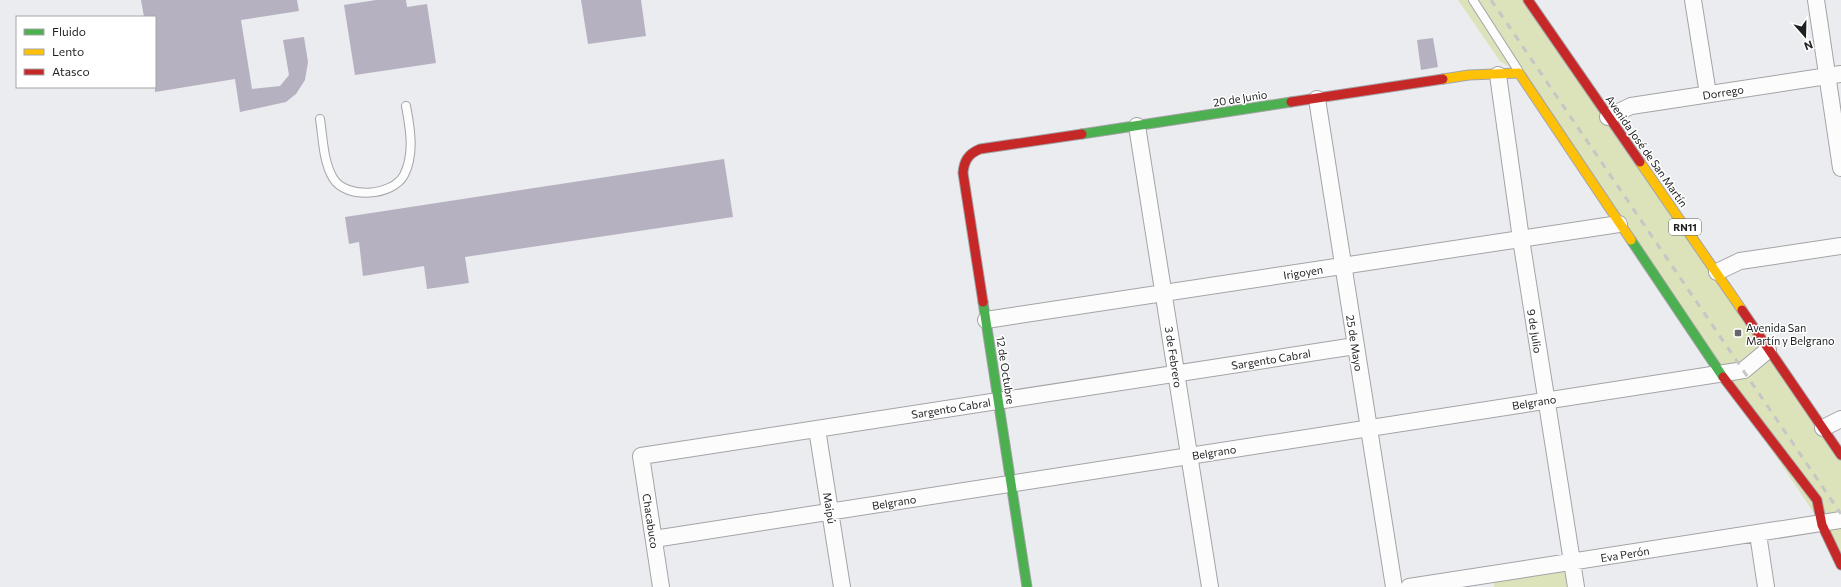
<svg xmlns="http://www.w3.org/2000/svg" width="1841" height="587" font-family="Commissioner,sans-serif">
  <rect width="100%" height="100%" fill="#ebecef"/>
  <path fill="#dce2b9" d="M1458,0H1528L1841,455V565L1822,525L1519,73L1500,61Z
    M1565,569L1567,587H1494L1493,580Z"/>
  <path fill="#b6b1c1" d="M141,0H297L299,11L241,20L252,89L280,86L289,75L283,40L304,37L308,62L305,80L296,94L286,102L240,112L235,79L155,92V17H144Z
    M376,0H406L407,7L427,4L436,63L355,75L344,5Z
    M581,0H641L646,36L588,44Z
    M1433,38L1438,67L1421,70L1417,40Z
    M724,159L733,217L465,257L469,283L427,289L424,266L363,276L359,242L349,244L345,217Z"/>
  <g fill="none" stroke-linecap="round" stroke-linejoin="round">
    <g stroke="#a4a4a7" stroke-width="10">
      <path id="lane" d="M1473,0L1518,70
        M320,119C323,138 323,161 333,178C346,200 393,196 404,175C415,154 410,127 406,106"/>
    </g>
    <g stroke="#a4a4a7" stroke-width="18">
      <path id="street" d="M1693,0L1708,94
        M1816,0L1841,168
        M1498,75L1521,239L1576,587
        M1317,99L1394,587
        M1608,117L1631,106L1841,74
        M1137,126L1210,587
        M1717,272L1740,261L1841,246
        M986,320L1619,224
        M1823,428L1841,419
        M817,429L842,587
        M1758,534L1766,587
        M654,539L1744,370L1768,350
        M661,587L641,456L1355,346
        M1409,587L1841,520"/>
    </g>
    <g stroke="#a4a4a7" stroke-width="11">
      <path id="fast" d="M1082,134L1291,102
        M1631,240L1723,377
        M983,302L1027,587"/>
    </g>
    <g stroke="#a4a4a7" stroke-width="11">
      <path id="slow" d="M1443,79L1469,75L1519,73L1631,240
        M1640,162L1742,310"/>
    </g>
    <g stroke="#a4a4a7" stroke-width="11">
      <path id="jam" d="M1528,0L1640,162
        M1291,102L1443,79
        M983,302L963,173C964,161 968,154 980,149L1082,134
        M1742,310L1841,455
        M1723,377L1817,500L1822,525L1841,565"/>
    </g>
    <use href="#lane" stroke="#fcfcfd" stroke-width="8"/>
    <use href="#street" stroke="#fcfcfd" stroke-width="16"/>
    <use href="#fast" stroke="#4caf50" stroke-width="9"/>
    <use href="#slow" stroke="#ffc107" stroke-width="9"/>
    <use href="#jam" stroke="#c62828" stroke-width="9"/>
    <path stroke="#c6c6c6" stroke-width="3" stroke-dasharray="7 7" stroke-linecap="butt" d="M1491,0L1841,514"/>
  </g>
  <rect fill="#666769" stroke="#fff" stroke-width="1.5" x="1734" y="329" width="8" height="8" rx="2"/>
  <g text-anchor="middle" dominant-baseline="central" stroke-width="3" stroke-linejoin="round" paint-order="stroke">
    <rect fill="#fff" stroke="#626264" stroke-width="1" x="1669" y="219" width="32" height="16" rx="3"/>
    <g font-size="10" font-weight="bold" fill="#1e1f21">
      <text x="1685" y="227">RN11</text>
    </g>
    <g font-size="11" fill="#1e1f21" stroke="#fff">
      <text transform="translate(1723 92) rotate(-9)">Dorrego</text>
      <text transform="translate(1240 98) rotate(-9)">20 de Junio</text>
      <text transform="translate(1647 151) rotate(55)">Avenida José de San Martín</text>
      <text transform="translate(1303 272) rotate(-9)">Irigoyen</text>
      <text transform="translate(1535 331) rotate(81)">9 de Julio</text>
      <text transform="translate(1355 343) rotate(81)">25 de Mayo</text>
      <text transform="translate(1174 357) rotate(81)">3 de Febrero</text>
      <text transform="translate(1271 359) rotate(-9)">Sargento Cabral</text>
      <text transform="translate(1006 370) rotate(81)">12 de Octubre</text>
      <text transform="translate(1534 402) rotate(-9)">Belgrano</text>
      <text transform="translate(951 408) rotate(-9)">Sargento Cabral</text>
      <text transform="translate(1214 452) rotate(-9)">Belgrano</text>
      <text transform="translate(894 502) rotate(-9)">Belgrano</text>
      <text transform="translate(830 508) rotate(81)">Maipú</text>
      <text transform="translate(651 521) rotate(81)">Chacabuco</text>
      <text transform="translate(1625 554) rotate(-9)">Eva Perón</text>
    </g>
    <g font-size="11" fill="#1e1f21" stroke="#fff" text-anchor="start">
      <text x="1746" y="327">Avenida San<tspan x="1746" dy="13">Martín y Belgrano</tspan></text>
    </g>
  </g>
  <rect x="16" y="16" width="140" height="72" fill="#ffffff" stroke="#a5a5a6"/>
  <rect x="24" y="29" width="20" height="6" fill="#4caf50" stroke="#a5a5a6"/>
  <text x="52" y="36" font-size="12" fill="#1e1f21">Fluido</text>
  <rect x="24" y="49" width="20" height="6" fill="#ffc107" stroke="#a5a5a6"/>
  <text x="52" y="56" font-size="12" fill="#1e1f21">Lento</text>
  <rect x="24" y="69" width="20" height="6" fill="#c62828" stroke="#a5a5a6"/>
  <text x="52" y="76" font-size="12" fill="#1e1f21">Atasco</text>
  <g transform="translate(1805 36) rotate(160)" stroke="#ffffff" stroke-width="3" paint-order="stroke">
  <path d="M0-3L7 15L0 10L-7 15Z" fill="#1e1f21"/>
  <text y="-6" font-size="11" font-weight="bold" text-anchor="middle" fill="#1e1f21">N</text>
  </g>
</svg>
